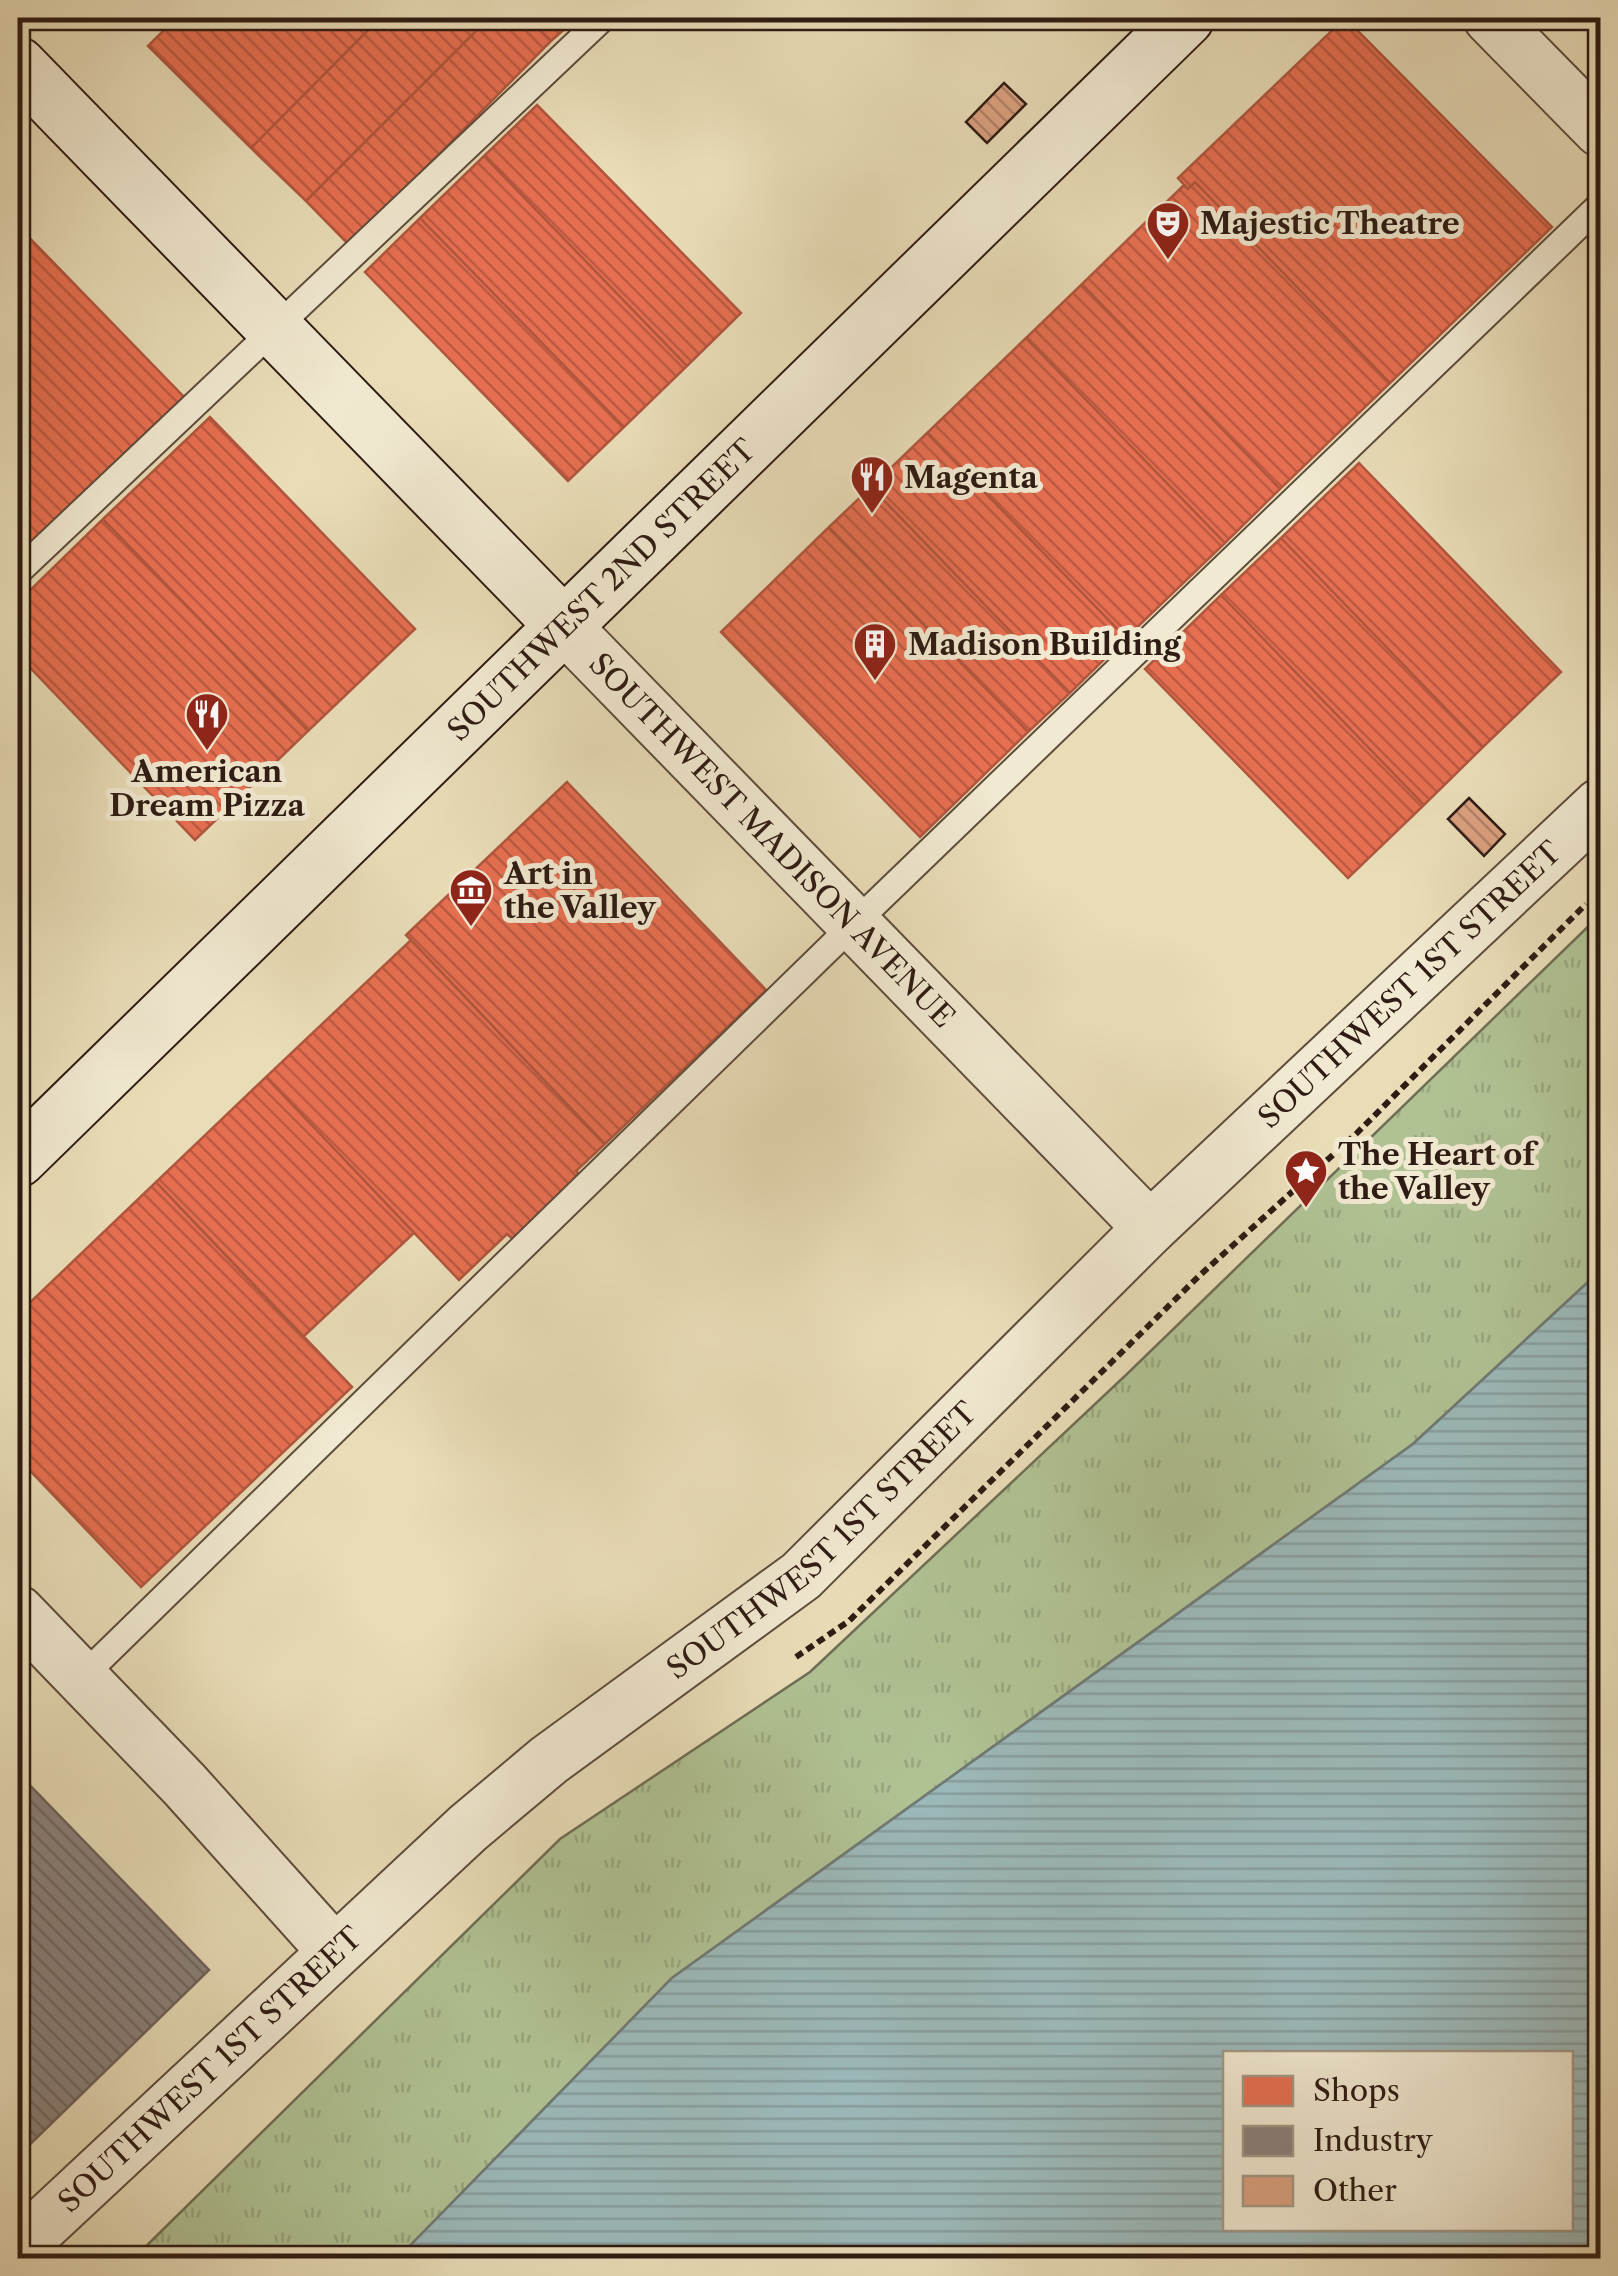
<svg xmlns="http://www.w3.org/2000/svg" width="1618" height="2276" font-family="'Libre Caslon Text',serif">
  <defs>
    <pattern id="park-tufts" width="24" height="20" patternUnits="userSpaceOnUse" patternTransform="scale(2.5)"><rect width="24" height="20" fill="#b0c294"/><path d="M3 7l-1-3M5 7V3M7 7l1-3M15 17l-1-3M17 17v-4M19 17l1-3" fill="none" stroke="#98a67f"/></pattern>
    <pattern id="water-rules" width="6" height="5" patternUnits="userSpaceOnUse" patternTransform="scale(2.5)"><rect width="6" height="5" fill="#9cb9ba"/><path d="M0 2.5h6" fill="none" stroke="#879e9f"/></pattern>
    <pattern id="shops-back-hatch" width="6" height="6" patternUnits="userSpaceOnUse" patternTransform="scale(2.5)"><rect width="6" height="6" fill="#e76f51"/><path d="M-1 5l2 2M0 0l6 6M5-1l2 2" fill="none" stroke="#bc5a42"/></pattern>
    <pattern id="industry-back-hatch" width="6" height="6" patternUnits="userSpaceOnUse" patternTransform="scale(2.5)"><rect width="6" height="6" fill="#8a817c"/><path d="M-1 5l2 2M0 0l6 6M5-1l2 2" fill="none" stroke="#716964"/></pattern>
    <pattern id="building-back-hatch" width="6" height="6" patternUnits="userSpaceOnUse" patternTransform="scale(2.5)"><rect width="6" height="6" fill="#dba180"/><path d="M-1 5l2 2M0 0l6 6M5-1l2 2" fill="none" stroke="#b28268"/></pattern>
  </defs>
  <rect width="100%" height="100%" fill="#e9ddb8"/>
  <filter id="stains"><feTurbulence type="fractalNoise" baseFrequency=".002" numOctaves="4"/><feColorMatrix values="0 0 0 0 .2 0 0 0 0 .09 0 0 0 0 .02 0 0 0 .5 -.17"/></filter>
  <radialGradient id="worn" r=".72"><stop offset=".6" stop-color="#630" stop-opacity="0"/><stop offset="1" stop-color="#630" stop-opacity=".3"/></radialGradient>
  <path fill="url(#park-tufts)" stroke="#6f6e54" stroke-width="2.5" d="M1600,915V1271L1413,1444L672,1978L398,2258H134L560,1839L810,1672L1127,1374Z"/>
  <path fill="url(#water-rules)" stroke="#707a77" stroke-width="2.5" fill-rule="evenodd" d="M1600,1271V2258H398L672,1978L1413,1444ZM1226,2054H1570V2228H1226Z"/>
  <path fill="url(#shops-back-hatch)" stroke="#b0563e" stroke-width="2.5" d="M176,18H380L251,148L148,46Z
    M380,18H489L306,201L251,148Z
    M489,18H527L551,41L349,245L306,201Z
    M527,18H577L551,41Z
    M1345,18L1552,227L1390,383L1195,182L1188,189L1178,178Z
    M537,105L741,313L687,366L484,156Z
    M484,156L687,366L624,427L420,218Z
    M1195,182L1390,383L1280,489L1082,284L1184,185L1188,189Z
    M420,218L624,427L568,481L365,272Z
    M18,226L184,397L18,559Z
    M1082,284L1280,489L1225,543L1026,338Z
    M1026,338L1225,543L1126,638L927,433Z
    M210,417L415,629L308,731L103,519Z
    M927,433L1126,638L1070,693L871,487Z
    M1359,463L1561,672L1483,747L1281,538Z
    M871,487L1070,693L1028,732L829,527Z
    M103,519L308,731L195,840L18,655V602Z
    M829,527L1028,732L920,837L721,632Z
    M1281,538L1483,747L1424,805L1221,595Z
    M1221,595L1424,805L1348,878L1145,669Z
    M567,782L766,990L605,1144L406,935Z
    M411,940L605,1144L576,1171L582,1177L515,1241L507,1234L459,1280L266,1077Z
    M266,1077L414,1233L303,1337L156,1182Z
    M156,1182L352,1387L141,1587L18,1458V1314Z"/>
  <path fill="url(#industry-back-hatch)" stroke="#6e625c" stroke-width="2.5" d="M18,1773L209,1970L18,2156Z"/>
  <path fill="url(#building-back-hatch)" stroke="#2e1b13" stroke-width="2.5" d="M1004,83L1026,104L987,143L966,122Z
    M1469,798L1505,834L1484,856L1448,819Z"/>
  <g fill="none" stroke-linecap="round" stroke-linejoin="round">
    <g stroke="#5d4c3c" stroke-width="29">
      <path id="lane" d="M18,572L603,18
        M81,1678L856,922L1600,205"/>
    </g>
    <g stroke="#5d4c3c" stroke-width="56">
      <g id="street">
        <path d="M1490,18L1600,130"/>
        <path id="s1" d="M563,625L1150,1228"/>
        <path d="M18,1612L184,1784L334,1951"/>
        <path id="s2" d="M18,2248L468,1828L549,1760L801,1576L1150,1228L1600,805"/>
      </g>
    </g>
    <g stroke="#2e1b13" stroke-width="59">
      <g id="secondary">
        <path d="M18,65L563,625"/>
        <path id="s3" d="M18,1159L1186,18"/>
      </g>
    </g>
    <path stroke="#2e1b13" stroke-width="6" stroke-dasharray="8 5" stroke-linecap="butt" d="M796,1657L849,1621L1199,1276L1356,1134L1586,904"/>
    <use href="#lane" stroke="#f1e9d1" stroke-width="25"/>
    <use href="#street" stroke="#f1e9d1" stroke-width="52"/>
    <use href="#secondary" stroke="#f1e9d1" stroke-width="55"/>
  </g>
  <defs>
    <g id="theatre-pin" transform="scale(2.25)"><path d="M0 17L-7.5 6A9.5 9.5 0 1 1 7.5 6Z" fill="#8f2418" stroke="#f1e9d1"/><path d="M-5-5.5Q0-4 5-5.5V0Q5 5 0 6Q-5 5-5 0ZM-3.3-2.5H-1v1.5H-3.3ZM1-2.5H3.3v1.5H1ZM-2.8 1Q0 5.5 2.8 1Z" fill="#fff"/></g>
    <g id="restaurant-pin" transform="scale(2.25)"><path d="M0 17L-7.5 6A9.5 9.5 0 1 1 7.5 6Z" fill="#8f2418" stroke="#f1e9d1"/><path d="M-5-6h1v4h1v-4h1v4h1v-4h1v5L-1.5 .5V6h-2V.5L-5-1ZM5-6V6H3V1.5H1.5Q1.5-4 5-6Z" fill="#fff"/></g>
    <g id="building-pin" transform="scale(2.25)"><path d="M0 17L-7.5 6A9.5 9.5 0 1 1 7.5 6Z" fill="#8f2418" stroke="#f1e9d1"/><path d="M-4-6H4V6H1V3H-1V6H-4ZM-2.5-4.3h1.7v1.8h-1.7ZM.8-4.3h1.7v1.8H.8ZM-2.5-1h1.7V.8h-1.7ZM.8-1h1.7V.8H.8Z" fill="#fff"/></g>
    <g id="museum-pin" transform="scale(2.25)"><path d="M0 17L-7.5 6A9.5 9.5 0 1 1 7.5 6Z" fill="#8f2418" stroke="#f1e9d1"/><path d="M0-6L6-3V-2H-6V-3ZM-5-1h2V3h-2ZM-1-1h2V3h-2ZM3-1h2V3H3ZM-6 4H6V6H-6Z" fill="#fff"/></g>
    <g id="sight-pin" transform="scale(2.25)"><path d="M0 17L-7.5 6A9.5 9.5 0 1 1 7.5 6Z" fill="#8f2418" stroke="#f1e9d1"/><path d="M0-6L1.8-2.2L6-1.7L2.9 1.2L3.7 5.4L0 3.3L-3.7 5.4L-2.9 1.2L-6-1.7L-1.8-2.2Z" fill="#fff"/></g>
  </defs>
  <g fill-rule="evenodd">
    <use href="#theatre-pin" x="1168" y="223"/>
    <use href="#restaurant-pin" x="872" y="477"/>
    <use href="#building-pin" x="875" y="644"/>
    <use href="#restaurant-pin" x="207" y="714"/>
    <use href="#museum-pin" x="471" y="890"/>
    <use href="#sight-pin" x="1306" y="1171"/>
  </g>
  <g text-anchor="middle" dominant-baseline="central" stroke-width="10" stroke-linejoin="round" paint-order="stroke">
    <g font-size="30" font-weight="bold" fill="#2e1b13" stroke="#f1e9d1" text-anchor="start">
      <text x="1200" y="223">Majestic Theatre</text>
      <text x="904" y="477">Magenta</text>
      <text x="908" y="644">Madison Building</text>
      <text x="207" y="771" text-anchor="middle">American<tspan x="207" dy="34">Dream Pizza</tspan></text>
      <text x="504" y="873">Art in<tspan x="504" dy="34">the Valley</tspan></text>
      <text x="1338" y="1154">The Heart of<tspan x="1338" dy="34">the Valley</tspan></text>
    </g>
    <g font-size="30" fill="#2e1b13" stroke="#f1e9d1">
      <text stroke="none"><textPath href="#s3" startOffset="815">SOUTHWEST 2ND STREET</textPath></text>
      <text stroke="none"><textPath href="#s1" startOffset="300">SOUTHWEST MADISON AVENUE</textPath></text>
      <text stroke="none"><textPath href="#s2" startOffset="1882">SOUTHWEST 1ST STREET</textPath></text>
      <text stroke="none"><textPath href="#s2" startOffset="1072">SOUTHWEST 1ST STREET</textPath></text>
      <text stroke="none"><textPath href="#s2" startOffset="262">SOUTHWEST 1ST STREET</textPath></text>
    </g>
  </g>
  <rect width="1618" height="2276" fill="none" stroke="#e9ddb8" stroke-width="60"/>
  <rect x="20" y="20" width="1578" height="2236" fill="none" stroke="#2e1b13" stroke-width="5"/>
  <rect x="30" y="30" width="1558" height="2216" fill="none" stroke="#2e1b13" stroke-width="2.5"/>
  <rect x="1223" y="2051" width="350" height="180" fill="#f1e9d1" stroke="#a39785" stroke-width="2.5"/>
  <rect x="1243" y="2076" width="50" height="30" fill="#e76f51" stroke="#a39785" stroke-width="2.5"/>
  <text x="1313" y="2101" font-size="30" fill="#2e1b13">Shops</text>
  <rect x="1243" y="2126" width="50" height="30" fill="#8a817c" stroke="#a39785" stroke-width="2.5"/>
  <text x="1313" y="2151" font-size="30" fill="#2e1b13">Industry</text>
  <rect x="1243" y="2176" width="50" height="30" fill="#dba180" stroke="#a39785" stroke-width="2.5"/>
  <text x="1313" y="2201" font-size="30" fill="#2e1b13">Other</text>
  <rect width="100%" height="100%" filter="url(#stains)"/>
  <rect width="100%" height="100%" fill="url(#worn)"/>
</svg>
